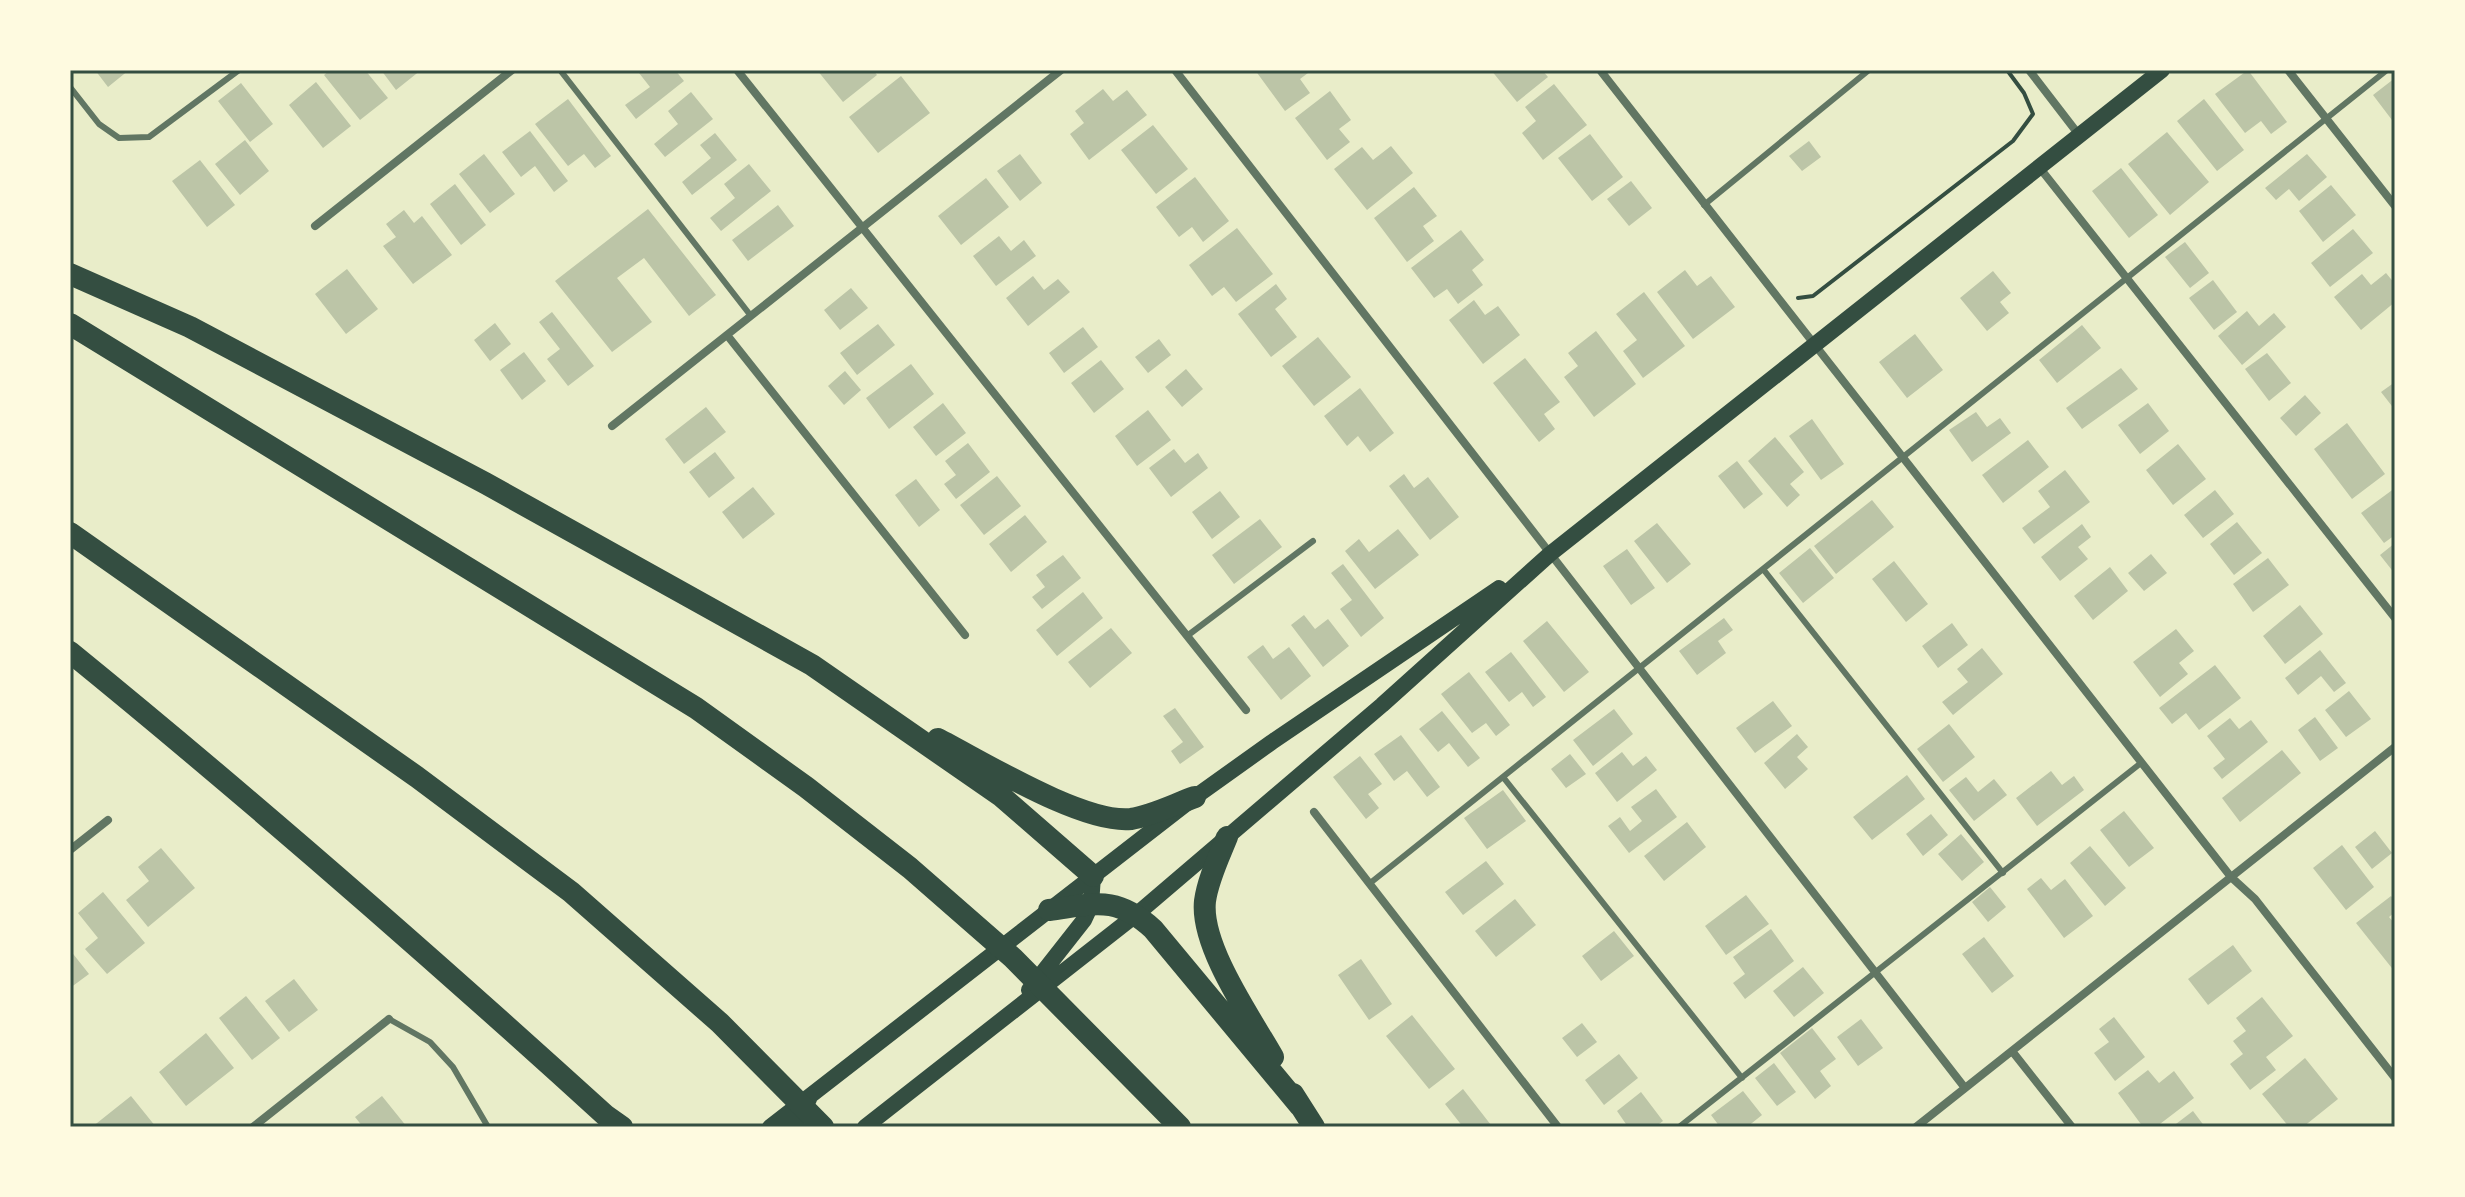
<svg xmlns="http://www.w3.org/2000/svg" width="2465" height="1197" font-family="'Golos Text',sans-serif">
  <rect width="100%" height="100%" fill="#e9edc9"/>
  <path fill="#bcc5a7" d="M95,70H129L108,87Z
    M330,70H365L388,98L360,120L324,75Z
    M381,70H421L396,90Z
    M643,70H675L684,81L636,119L625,105L650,87L639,73Z
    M817,70H873L877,75L843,102Z
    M1255,70H1312L1300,79L1310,93L1285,111Z
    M1491,70H1542L1548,77L1517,102Z
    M2248,70L2287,122L2271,134L2261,121L2245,133L2215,94Z
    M901,76L930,113L878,153L849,117Z
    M2395,78V124L2373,95Z
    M316,82L351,126L323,148L289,105Z
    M241,83L273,124L250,142L218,101Z
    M1554,84L1587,125L1543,160L1522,133L1536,121L1525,107Z
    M1103,89L1113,101L1127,90L1147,115L1089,160L1070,134L1084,123L1075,111Z
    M1330,91L1351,120L1339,129L1350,142L1327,160L1295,118Z
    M691,92L713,119L665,157L654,144L678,124L668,111Z
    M568,99L611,156L595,168L584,154L568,166L535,124Z
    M2204,99L2244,150L2217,171L2177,121Z
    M1153,125L1188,169L1156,194L1121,150Z
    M530,131L568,181L554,192L535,166L521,177L502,152Z
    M2167,132L2209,182L2170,215L2128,164Z
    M715,133L737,160L692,195L682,182L711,158L700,145Z
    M1590,134L1623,177L1592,201L1558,158Z
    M245,140L269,171L240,195L215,164Z
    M1809,141L1821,157L1802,171L1789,156Z
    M1391,146L1413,173L1367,210L1334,169L1362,147L1373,160Z
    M484,154L515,194L490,213L459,174Z
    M1020,154L1042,183L1020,201L997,171Z
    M2307,154L2327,177L2299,201L2289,189L2276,200L2265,188Z
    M200,160L235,205L207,227L172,181Z
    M749,164L771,191L721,231L710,218L735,198L724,184Z
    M2121,168L2158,215L2129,238L2092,191Z
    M1195,177L1229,221L1203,242L1192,227L1179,237L1156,207Z
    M986,178L1009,207L961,245L938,216Z
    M1631,181L1652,208L1629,226L1607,199Z
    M455,184L486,225L461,245L430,204Z
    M2331,185L2356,215L2323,242L2299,211Z
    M1414,187L1437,216L1423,226L1434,241L1407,262L1374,218Z
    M778,205L794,226L748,261L732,240Z
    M648,209L716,295L689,316L644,258L617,278L652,322L612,352L555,281Z
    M404,210L414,223L422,216L452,255L413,284L383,246L396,237L386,224Z
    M1237,228L1273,274L1236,302L1224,287L1212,296L1189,265Z
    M2353,229L2373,253L2330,287L2311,263Z
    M1461,230L1484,260L1472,270L1483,285L1458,304L1447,289L1434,298L1411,268Z
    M999,236L1011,251L1024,240L1036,256L996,286L973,256Z
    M2185,242L2209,273L2190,288L2165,257Z
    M347,269L378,309L346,334L315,294Z
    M1685,270L1697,286L1711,276L1735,307L1693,339L1657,292Z
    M1993,271L2011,293L2000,302L2009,313L1987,331L1960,298Z
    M2386,273L2395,284V302L2361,330L2334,297L2362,274L2371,285Z
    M1033,276L1044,290L1058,279L1070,292L1028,326L1006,298Z
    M2213,280L2237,312L2214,330L2189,298Z
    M1276,284L1287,299L1275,309L1297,337L1271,357L1238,314Z
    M851,288L868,308L840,330L824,310Z
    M1644,292L1685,346L1643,378L1623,351L1637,340L1616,314Z
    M1474,300L1485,315L1498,306L1520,335L1483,364L1449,320Z
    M2247,311L2259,326L2274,313L2286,327L2242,365L2218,336Z
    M552,312L594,366L568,386L547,359L560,349L539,322Z
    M495,323L511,344L490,361L474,340Z
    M878,324L895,345L857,375L840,353Z
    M2082,325L2101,348L2057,383L2039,360Z
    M1083,327L1098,347L1064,373L1049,353Z
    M1596,331L1636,384L1594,417L1564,377L1578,366L1568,353Z
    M1915,334L1943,370L1907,398L1879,362Z
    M1318,337L1351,377L1314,406L1282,366Z
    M1159,339L1171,355L1148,373L1135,357Z
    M524,352L546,381L522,400L500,370Z
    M2267,353L2291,383L2269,401L2245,369Z
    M1525,358L1560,402L1544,414L1555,429L1539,442L1493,383Z
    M1101,360L1124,389L1094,413L1071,383Z
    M911,364L934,394L889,429L866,398Z
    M2121,368L2138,389L2082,429L2066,408Z
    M1186,369L1203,389L1182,407L1165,387Z
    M845,371L861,390L844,405L828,386Z
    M2395,382V410L2381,392Z
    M1360,388L1394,433L1370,452L1358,436L1347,446L1324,416Z
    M2305,395L2321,413L2296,436L2280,418Z
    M943,403L966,433L936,456L913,427Z
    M2148,403L2169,431L2140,454L2118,425Z
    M706,407L726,432L684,464L665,439Z
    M1148,410L1171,440L1137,466L1115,436Z
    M1976,412L1987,427L2000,418L2011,433L1972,462L1949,430Z
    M1812,419L1844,464L1821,480L1789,436Z
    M2347,423L2385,474L2352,499L2314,449Z
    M1775,437L1804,472L1790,484L1800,495L1787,507L1748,461Z
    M2028,440L2049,467L2003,503L1982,475Z
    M968,443L990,472L956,499L944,484L956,475L945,461Z
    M2178,444L2206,479L2173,505L2146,470Z
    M1174,449L1185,463L1198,453L1208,468L1171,497L1149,468Z
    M715,452L735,478L709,498L689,472Z
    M1737,461L1763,494L1744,509L1718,476Z
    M2065,470L2090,502L2034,544L2022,528L2050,507L2038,491Z
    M1404,474L1414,488L1428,477L1459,517L1430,540L1389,486Z
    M997,476L1021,506L984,535L960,505Z
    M916,479L940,510L919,527L895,495Z
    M753,487L775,514L743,539L722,512Z
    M2395,488V535L2384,543L2361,513Z
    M2215,490L2234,514L2203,538L2184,515Z
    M1220,491L1240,517L1212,539L1192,512Z
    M1872,500L1894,527L1836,574L1814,546Z
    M1025,515L1047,542L1011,572L989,544Z
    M1260,519L1282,547L1234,584L1212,555Z
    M2237,522L2262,553L2234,575L2210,544Z
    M1657,523L1691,564L1667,583L1634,541Z
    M2082,524L2091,537L2078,547L2088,559L2060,581L2041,557Z
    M1398,529L1419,555L1375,589L1345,551L1359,539L1369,552Z
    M2395,543V574L2380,555Z
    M1810,548L1834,578L1803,603L1779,573Z
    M1627,549L1655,588L1631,605L1603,566Z
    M2151,554L2167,573L2144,591L2128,573Z
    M1063,555L1081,578L1042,609L1032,597L1045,587L1036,575Z
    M2268,558L2289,585L2253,612L2233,584Z
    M1894,561L1928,604L1906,622L1872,579Z
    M1343,564L1384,618L1361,637L1340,609L1352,600L1331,573Z
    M2110,567L2128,591L2093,620L2074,596Z
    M1083,592L1103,618L1057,656L1036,630Z
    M2300,605L2323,634L2285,664L2263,636Z
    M1304,615L1315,629L1328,619L1349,646L1323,667L1291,625Z
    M1724,618L1733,630L1718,641L1726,653L1697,675L1679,651Z
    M1547,621L1589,672L1564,692L1523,641Z
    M1952,623L1968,645L1938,668L1922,646Z
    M1111,628L1132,653L1090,688L1068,662Z
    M2176,629L2194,651L2179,663L2188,674L2160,697L2133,662Z
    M1263,645L1273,659L1289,647L1311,676L1281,700L1247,657Z
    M1982,648L2003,674L1953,715L1942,702L1968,682L1957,669Z
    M2320,650L2346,683L2334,692L2321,676L2298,695L2285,678Z
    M1511,652L1546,697L1533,707L1522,692L1509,702L1485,672Z
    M2215,665L2241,698L2199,730L2186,713L2172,724L2159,708Z
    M1469,672L1510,725L1496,736L1486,723L1472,733L1441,694Z
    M2349,691L2371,719L2346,737L2325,710Z
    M1773,701L1792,726L1755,753L1736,728Z
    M1175,708L1204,747L1180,764L1171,751L1183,742L1163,716Z
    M1614,709L1633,734L1593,766L1573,740Z
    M1442,711L1480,758L1468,767L1449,743L1438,752L1419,729Z
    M2315,717L2338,748L2320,761L2298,730Z
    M2230,718L2239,729L2251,720L2268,742L2222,779L2213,768L2225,759L2207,736Z
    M1949,724L1975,757L1943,782L1917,749Z
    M1797,734L1808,747L1797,757L1808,769L1785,789L1764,763Z
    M1401,735L1440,787L1427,797L1407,771L1394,781L1374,754Z
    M2282,750L2301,773L2240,822L2222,798Z
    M1622,752L1633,766L1646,756L1657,770L1617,802L1595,773Z
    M1570,754L1586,774L1566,788L1551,769Z
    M1360,756L1382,784L1368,794L1379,808L1366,819L1333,777Z
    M2051,771L2062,785L2074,776L2084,790L2037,826L2016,798Z
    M1907,775L1925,799L1872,840L1853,817Z
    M1966,777L1978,792L1994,779L2007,795L1974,821L1949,790Z
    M1656,789L1677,817L1629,853L1608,826L1620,817L1630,831L1642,821L1631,807Z
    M1503,790L1526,821L1487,849L1464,818Z
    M2124,811L2154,848L2129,867L2100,830Z
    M1931,814L1948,835L1923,856L1906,834Z
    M1687,822L1706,847L1664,881L1644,856Z
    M2375,831L2392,853L2372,869L2355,847Z
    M1961,834L1984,862L1962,881L1938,854Z
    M2342,845L2374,887L2346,910L2313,868Z
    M2090,846L2126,888L2105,906L2070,863Z
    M161,848L195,888L148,927L126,900L149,881L138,867Z
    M1486,861L1504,884L1463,915L1445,892Z
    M2041,878L2051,890L2065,879L2093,916L2064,938L2027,889Z
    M1990,887L2006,907L1988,922L1972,902Z
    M103,892L145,943L107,974L85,949L98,938L78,913Z
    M1746,895L1769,924L1726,955L1705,926Z
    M2391,896L2395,901V912L2389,917L2395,924V972L2356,923Z
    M1515,899L1536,925L1496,957L1475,931Z
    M1771,929L1794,961L1745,999L1733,983L1745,974L1733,957Z
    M1614,931L1634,956L1601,981L1582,956Z
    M1984,937L2014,976L1992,993L1962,954Z
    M2233,945L2252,971L2208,1005L2188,979Z
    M70,950L89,974L70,988Z
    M1361,959L1392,1004L1369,1020L1338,975Z
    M1803,967L1824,993L1794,1017L1773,991Z
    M294,979L318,1010L289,1032L265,1001Z
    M246,996L280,1038L252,1060L219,1018Z
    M2262,997L2293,1036L2266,1057L2276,1070L2250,1090L2230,1064L2243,1054L2233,1041L2246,1031L2236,1018Z
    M1412,1015L1455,1069L1429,1089L1386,1036Z
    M2114,1017L2145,1057L2115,1081L2094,1053L2109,1042L2099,1029Z
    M1861,1019L1883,1048L1858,1066L1837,1037Z
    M1582,1023L1597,1042L1577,1057L1562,1038Z
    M1812,1028L1836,1059L1820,1071L1831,1086L1815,1099L1780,1053Z
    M206,1033L234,1068L186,1106L159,1072Z
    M1619,1054L1638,1078L1604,1105L1585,1080Z
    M2305,1058L2338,1099L2303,1127H2289L2262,1094Z
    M1774,1063L1796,1092L1777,1106L1755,1078Z
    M2148,1070L2159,1083L2174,1071L2194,1098L2156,1127H2143L2118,1093Z
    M1463,1089L1491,1125L1488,1127H1463L1445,1104Z
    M1743,1091L1762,1115L1747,1127H1720L1711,1115Z
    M1641,1092L1663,1121L1655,1127H1628L1617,1111Z
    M131,1096L156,1127H92Z
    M382,1096L407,1127H363L355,1117Z
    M2193,1111L2205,1127H2172Z"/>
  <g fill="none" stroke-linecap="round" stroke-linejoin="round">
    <path stroke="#344e41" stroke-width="4" d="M1798,298L1813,296L2013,141L2033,114L2024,93L2007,70"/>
    <path stroke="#617663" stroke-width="6" d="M560,70L751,316
      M70,87L99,124L119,138L149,137L239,70
      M1704,205L1869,70
      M1763,569L2003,873
      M1187,636L1313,541
      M1503,777L1742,1078
      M1369,884L2387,70
      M389,1019L430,1042L453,1067L488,1127
      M1679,1127L2141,763"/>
    <path stroke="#617663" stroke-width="8" d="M737,70L1246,710
      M1175,70L1965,1088
      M1600,70L2231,877L2255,899L2395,1078
      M2029,70L2079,135
      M2288,70L2395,206
      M2039,167L2395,618
      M315,226L512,70
      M727,335L965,635
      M612,426L1061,70
      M1314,812L1558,1127
      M70,850L108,820
      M2012,1051L2072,1127
      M253,1127L389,1019
      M1916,1127L2395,747"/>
    <path stroke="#344e41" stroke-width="16" d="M1029,990L1084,920L1091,905L1093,876
      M770,1127L1195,797L1272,742L1499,588
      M794,1127L809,1099
      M865,1127L1137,914L1382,705L1550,554L2162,70"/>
    <path stroke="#344e41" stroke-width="22" d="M70,274L190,327L485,483L812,665L1001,796L1093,876
      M70,324L696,708L806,787L910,868L1013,958L1180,1127
      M70,533L417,777L571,892L720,1023L823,1127
      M70,652C253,801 430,956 605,1115L622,1127
      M938,739C983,762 1083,824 1131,819C1152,816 1175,804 1195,797
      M1227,837C1219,857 1208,879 1205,901C1200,946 1251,1018 1273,1057
      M1049,910C1095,904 1116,895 1153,929L1300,1106
      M1293,1094L1314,1127"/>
  </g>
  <rect width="2465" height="1197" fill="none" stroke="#fefae0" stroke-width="144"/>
  <rect x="72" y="72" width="2321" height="1053" fill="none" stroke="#344e41" stroke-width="3"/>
</svg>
